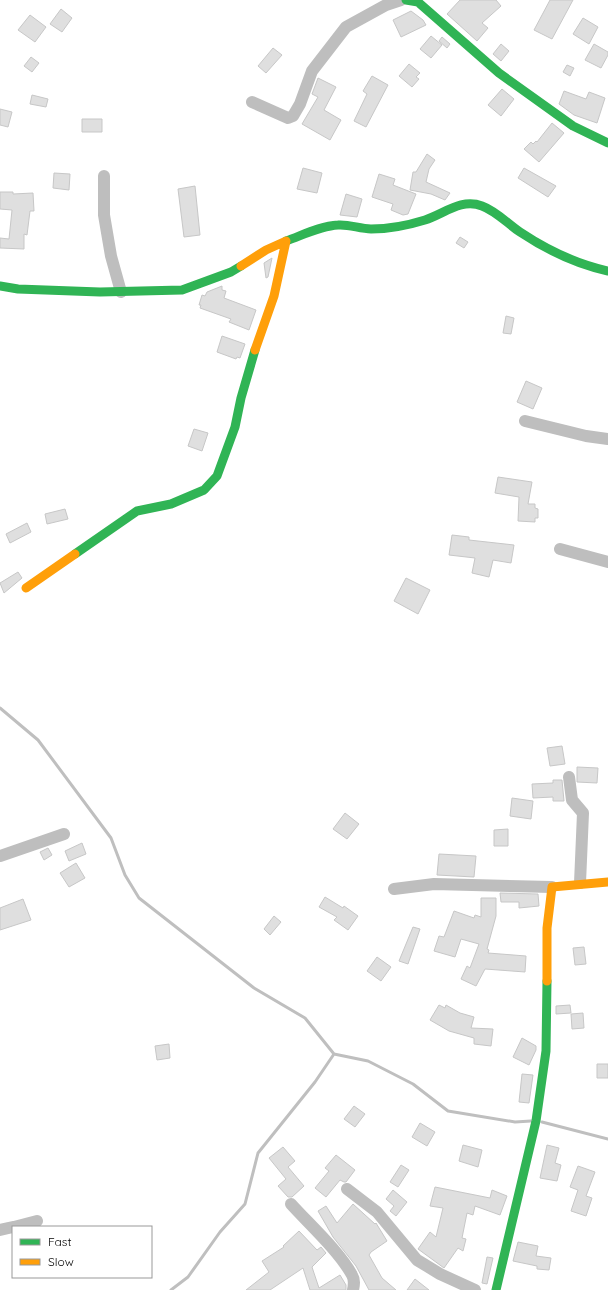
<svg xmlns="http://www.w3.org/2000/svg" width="608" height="1290" font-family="Quicksand,sans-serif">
  <rect width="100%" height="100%" fill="#fff"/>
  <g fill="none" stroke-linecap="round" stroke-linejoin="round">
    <path stroke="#bfbfbf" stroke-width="3" d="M0,708L38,740L111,838L125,875L139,898L254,988L305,1018L334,1054L368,1061L413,1084L448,1111L515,1122L531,1121
      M542,1122L608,1139
      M171,1290L188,1277L220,1232L245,1204L258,1153L315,1082L334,1054"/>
  </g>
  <path fill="#dfdfdf" stroke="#c7c7c7" d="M460,0H496L501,6L482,23L488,28L477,41L447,14Z
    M550,0H573L552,39L534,30Z
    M61,9L72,18L62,32L50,24Z
    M411,11L423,20L426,25L401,37L393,20Z
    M30,15L46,27L35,42L18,30Z
    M583,18L598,27L589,44L573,34Z
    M431,36L442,45L431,58L420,49Z
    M442,37L450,44L447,48L439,41Z
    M501,44L509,51L501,61L493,54Z
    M594,44L608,52V55L601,68L585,60Z
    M273,48L282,55L266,73L258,66Z
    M31,57L39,63L32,72L24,66Z
    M409,64L420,73L416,77L419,79L412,87L399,76Z
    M567,65L574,68L570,76L563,72Z
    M372,76L388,85L366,127L354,121L367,94L363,91Z
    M318,78L336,87L324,110L341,120L330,140L302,124L318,97L312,94Z
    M502,89L514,99L501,116L488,105Z
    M564,91L586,99L589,92L605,98L597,123L574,115L559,104Z
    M32,95L48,99L46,107L30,104Z
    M0,109L12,112L8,127L0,125Z
    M82,119H102V132H82Z
    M552,123L564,133L539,162L524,149L531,142L533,144L536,141L537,142Z
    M427,154L435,160L429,169L426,182L450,193L445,200L431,194L410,190L413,172H416Z
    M303,168L322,173L317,193L297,189Z
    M524,168L556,186L548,197L518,178Z
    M54,173L70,174L69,190L53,188Z
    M379,174L395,179L393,185L416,194L408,214L403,215L391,210L393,204L372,197Z
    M195,186L200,235L184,237L178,189Z
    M0,192H13V194L33,193L34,211H30L27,235L24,234V249L0,248V238L9,239L12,210L0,209Z
    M346,194L362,199L357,217L340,215Z
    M460,237L468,242L464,248L456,243Z
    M272,258L268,277L266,278L264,263Z
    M222,286V290L226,291L224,298L256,310L249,330L229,322L231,319L200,308L201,305H199L202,295L205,296L207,292Z
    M506,316L514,318L511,334L503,333Z
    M222,336L245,344L240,358L237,357L236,359L217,352Z
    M526,381L542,388L533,409L517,402Z
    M194,429L208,433L202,451L188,446Z
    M498,477L532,482L528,504H535V508L538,509V518H535V522L518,521L519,497L495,493Z
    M65,509L68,519L47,524L45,514Z
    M27,523L31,532L10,543L6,534Z
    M452,535L469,537V540L514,545L511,563L493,560L489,577L472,573L475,558L449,555Z
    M18,572L22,578L4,593L0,583Z
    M406,578L430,590L418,614L394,601Z
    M562,746L565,764L550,766L547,748Z
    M577,767L598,768L597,783L577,782Z
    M553,780H562L564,801H553V797L533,798L532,784L553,783Z
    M512,798L533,801L531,819L510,816Z
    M345,813L359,824L347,839L333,829Z
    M508,829V846H494V830Z
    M82,843L86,854L69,861L65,851Z
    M48,848L52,855L44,860L40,852Z
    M439,854L476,856L474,877L437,875Z
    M76,863L85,878L69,887L60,873Z
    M500,893L538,894L539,906L519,908V902H501Z
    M325,897L343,908L344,906L358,916L348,930L334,920L337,917L319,907Z
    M481,898H496V916L487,949L489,950L488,953L526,956L525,972L485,969L476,986L461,979L467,966L470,968L479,944L461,939L455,957L434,951L439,936L444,937L454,911L474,918L475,915L481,917Z
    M23,899L31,920L0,930V908Z
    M274,916L281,922L270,935L264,929Z
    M413,927L420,929L408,964L399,961Z
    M584,947L586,964L575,965L573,948Z
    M377,957L391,967L381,981L367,971Z
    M439,1005L445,1008L446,1005L460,1013L474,1017L471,1028L493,1029L491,1046L474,1044V1038L449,1031L430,1020Z
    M570,1005L571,1013L556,1014V1006Z
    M583,1013L584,1028L572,1029L571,1014Z
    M522,1038L536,1046V1050L529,1065L513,1057Z
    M169,1044L170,1058L157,1060L155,1046Z
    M597,1064H608V1078H597Z
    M522,1074L533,1075L529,1103L519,1102Z
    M354,1106L365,1114L355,1127L344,1119Z
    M420,1123L435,1132L427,1146L412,1137Z
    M463,1145L482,1150L478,1167L459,1161Z
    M547,1145L559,1148L555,1163L561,1165L557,1181L540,1178Z
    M283,1147L295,1161L288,1167L304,1186L292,1197H288L278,1186L286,1179L269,1158Z
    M336,1155L355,1170L346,1182H344L340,1180L326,1197L315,1188L329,1171L325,1168Z
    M401,1165L409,1170L398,1187L390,1182Z
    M578,1166L595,1172L586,1196L592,1198L586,1216L571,1211L578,1190L570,1187Z
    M435,1187L490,1198L492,1190L507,1196L500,1215L475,1206L473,1215L467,1213L462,1238L466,1239L463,1251L458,1248L444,1268L418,1249L430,1232L436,1237L443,1208L430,1206Z
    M393,1190L407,1202L396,1216L390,1211L394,1206L386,1199Z
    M353,1204L375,1224L376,1223L387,1241L371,1252L369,1255L382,1278L396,1290H369L356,1266L333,1237L318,1211L326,1206L337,1223Z
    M299,1231L317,1250L321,1247L326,1253L312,1267L319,1288L340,1275L346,1285V1290H310L303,1268L270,1290H246L269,1272L262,1261L284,1247L283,1246Z
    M518,1242L538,1246L536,1256L551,1258L549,1270L537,1269V1266L513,1261Z
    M487,1257L493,1258L487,1284L482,1283Z
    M415,1279L429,1290H407Z"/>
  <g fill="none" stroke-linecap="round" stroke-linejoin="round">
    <path stroke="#bebebe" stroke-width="12" d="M252,102L288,118L293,116L300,104L312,71L346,27L386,5L401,0
      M104,176V215L111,256L121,292
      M525,421L586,436L608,439
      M560,549L608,562
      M569,777L572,800L583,813L580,883
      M0,856L64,834
      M394,889L434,884L552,887
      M347,1189L377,1212L417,1260L440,1274L475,1290
      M291,1204C309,1224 339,1251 352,1275C355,1280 354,1285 353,1290
      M14,1227L37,1221
      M0,1230L13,1227"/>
    <path stroke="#30b455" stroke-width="9" d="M406,0L418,2L499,73L573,126L608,143
      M286,241C303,235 320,226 338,225C349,224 360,229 371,229C388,229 409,225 425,220C444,214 461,198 482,206C496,211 508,224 520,232C547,250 576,264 608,271
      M0,286L18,289L100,292L182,290L231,272L241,266
      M75,554L137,511L171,504L204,490L217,476L235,427L241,398L255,350
      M496,1290L536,1121L546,1051L547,981"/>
    <path stroke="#ff9f0a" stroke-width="9" d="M241,266L266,250L286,241L274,296L255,350
      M26,588L75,554
      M547,981V928L552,887L608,882"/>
  </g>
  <rect x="12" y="1226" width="140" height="52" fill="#ffffff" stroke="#999999"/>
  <rect x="20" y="1239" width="20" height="6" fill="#30b455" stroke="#999999"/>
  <text x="48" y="1246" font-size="12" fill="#000000">Fast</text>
  <rect x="20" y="1259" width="20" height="6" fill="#ff9f0a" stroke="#999999"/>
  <text x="48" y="1266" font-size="12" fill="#000000">Slow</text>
</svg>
